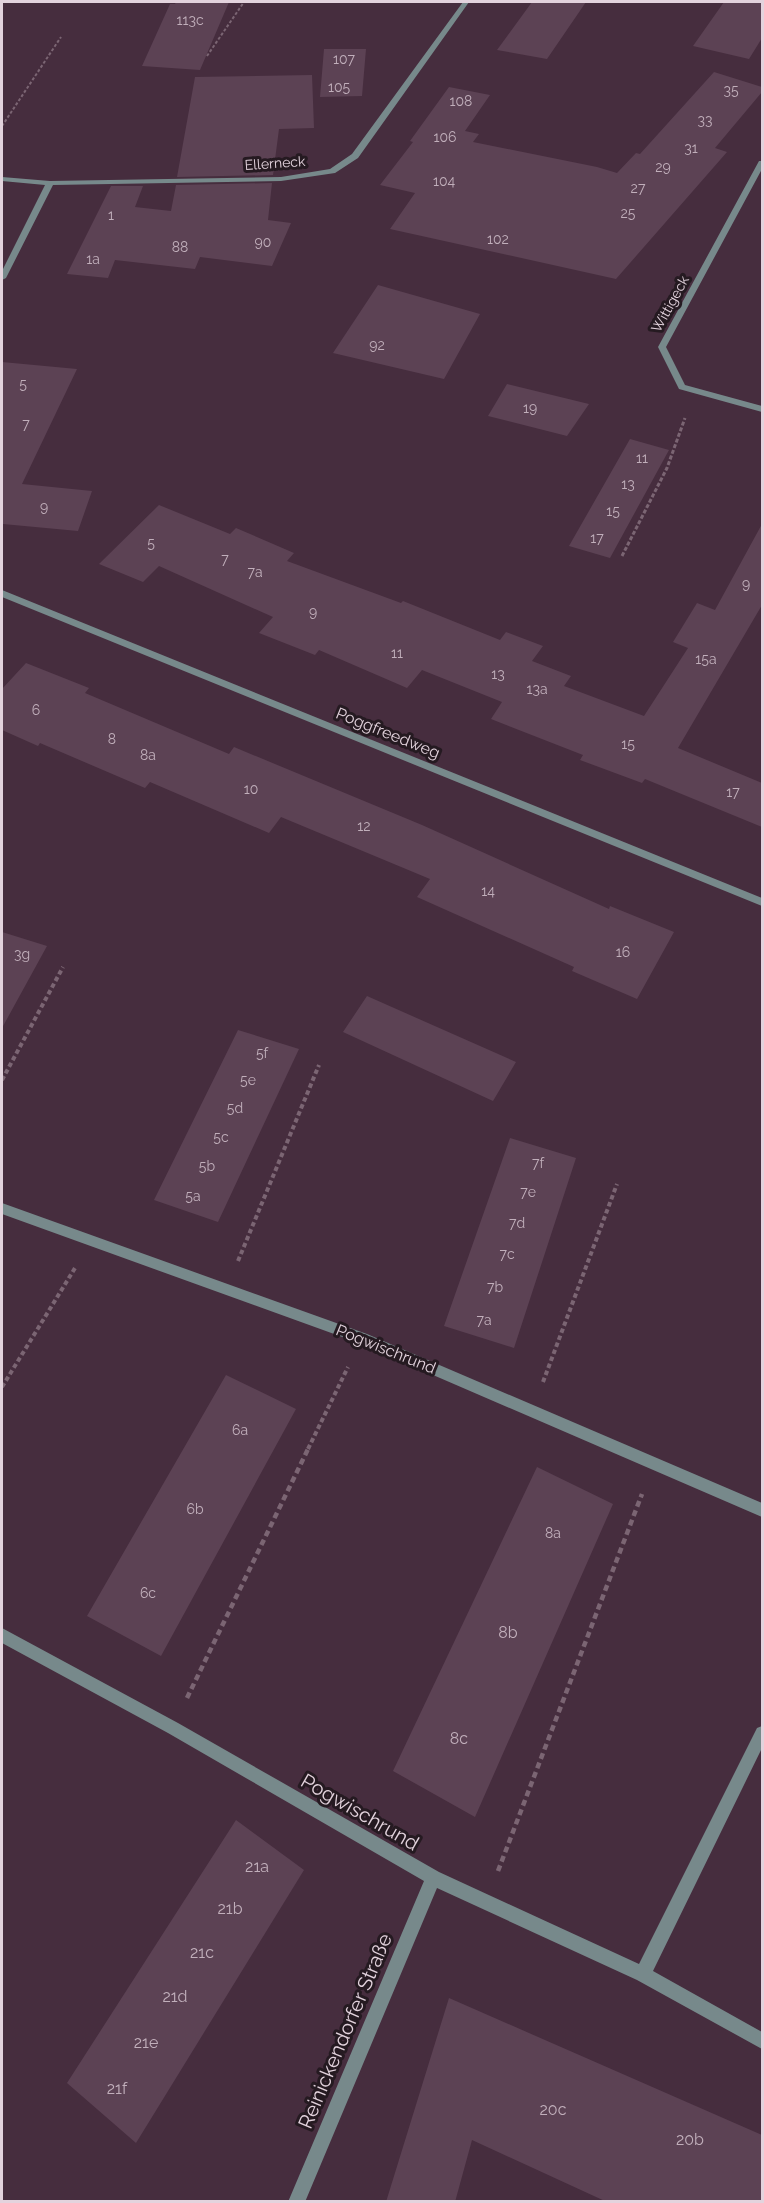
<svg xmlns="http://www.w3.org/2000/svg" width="764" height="2203" font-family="Raleway,sans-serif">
  <rect width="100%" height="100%" fill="#462d3e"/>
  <path fill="#5c4254" d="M176,2H229L200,70L142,66L170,4H175Z
    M532,2H586L547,59L497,50Z
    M724,2H762V38L749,59L693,46Z
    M324,49H366L362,96L320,97Z
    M714,72L762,87V92L715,148L727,152L616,279L390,229L415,193L380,185L413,142L410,141L449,87L490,95L465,131L479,134L473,142L597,167L617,173L636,153L640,154Z
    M312,75L314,128L279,129L273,175L177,177L195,77Z
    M272,183L268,220L291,223L272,266L200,257L195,269L115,260L108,278L67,274L111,186H143L135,207L171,211L176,185Z
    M378,285L480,314L444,379L333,353Z
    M2,362L77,369L22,484L92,491L78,531L3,524L2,527Z
    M507,384L589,404L567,436L488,416Z
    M630,439L669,450L610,558L569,546Z
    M159,505L230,534L236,528L294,553L287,561L401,603L403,601L500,640L506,632L543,646L532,661L571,676L564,686L644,716L688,648L673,642L697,603L715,610L762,524V605L678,748L762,783V827L645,779L642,783L580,760L583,755L491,719L502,702L422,670L407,688L319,650L315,655L259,633L273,617L159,566L143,582L99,564Z
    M26,663L89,688L85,693L229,754L234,747L422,825L609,909L610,906L674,932L637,999L572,971L574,967L417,897L430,879L281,817L269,833L150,782L145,788L40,743L38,746L2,730V689Z
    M2,932L47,946L2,1028Z
    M367,996L516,1062L493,1101L343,1032Z
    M238,1030L299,1049L218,1222L154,1200Z
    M510,1138L576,1158L514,1348L444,1326Z
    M226,1375L296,1409L161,1656L87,1616Z
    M537,1467L613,1504L475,1817L393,1771Z
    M236,1820L304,1870L136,2143L67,2083Z
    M449,1998L762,2135V2202H607L472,2140L455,2202H386Z"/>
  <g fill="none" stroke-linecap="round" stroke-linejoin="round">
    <path stroke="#7b6573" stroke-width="2" stroke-dasharray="3 2" stroke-linecap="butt" d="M207,56L244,2
      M2,126L61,37"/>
    <path stroke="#7b6573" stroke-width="3" stroke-dasharray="4 2" stroke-linecap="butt" d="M622,556L667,468L685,418"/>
    <path stroke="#7b6573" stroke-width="4" stroke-dasharray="4.5 3" stroke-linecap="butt" d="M2,1080L63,967
      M238,1261L319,1065
      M543,1382L617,1184
      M2,1387L75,1268
      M308,1449L348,1367"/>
    <path stroke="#7b6573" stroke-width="4.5" stroke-dasharray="6 4" stroke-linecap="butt" d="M187,1698L309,1447
      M498,1871L642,1494"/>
    <path fill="#77898b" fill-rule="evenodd" d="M463,2H469L358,158L335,173L281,181L53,185L6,278L2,280V271L45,185L2,181V177L50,181L281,177L330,169L352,154Z
      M759,161H762V169L666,347L685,385L762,406V412L679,389L658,347Z
      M2,590L762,898V906L2,597Z
      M2,1203L367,1334L762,1503V1517L359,1343L2,1214Z
      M2,1628L178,1723L439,1872L639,1964L757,1728L762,1726V1748L653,1971L762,2032V2049L637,1980L437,1888L305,2202H288L424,1881L168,1733L2,1643Z"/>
  </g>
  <g text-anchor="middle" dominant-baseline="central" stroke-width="6" stroke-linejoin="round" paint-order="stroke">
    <g font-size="14" fill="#c1afbb">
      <text x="190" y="20">113c</text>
      <text x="344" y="59">107</text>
      <text x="339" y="87">105</text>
      <text x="731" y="90">35</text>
      <text x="461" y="101">108</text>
      <text x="705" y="120">33</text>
      <text x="445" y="137">106</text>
      <text x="691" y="148">31</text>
      <text x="663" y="167">29</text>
      <text x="444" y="181">104</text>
      <text x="638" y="188">27</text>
      <text x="628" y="213">25</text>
      <text x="111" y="215">1</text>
      <text x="498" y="239">102</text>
      <text x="263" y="242">90</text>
      <text x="180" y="247">88</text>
      <text x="93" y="259">1a</text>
      <text x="377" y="345">92</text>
      <text x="23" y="384">5</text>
      <text x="530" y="408">19</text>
      <text x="26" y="424">7</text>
      <text x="642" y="458">11</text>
      <text x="628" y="484">13</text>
      <text x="44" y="507">9</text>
      <text x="613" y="511">15</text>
      <text x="597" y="538">17</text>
      <text x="151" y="543">5</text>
      <text x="225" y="559">7</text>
      <text x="255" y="572">7a</text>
      <text x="746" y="584">9</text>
      <text x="313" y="612">9</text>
      <text x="397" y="653">11</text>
      <text x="706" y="659">15a</text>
      <text x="498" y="674">13</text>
      <text x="537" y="689">13a</text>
      <text x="36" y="710">6</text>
      <text x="112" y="739">8</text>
      <text x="628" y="744">15</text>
      <text x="148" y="755">8a</text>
      <text x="251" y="789">10</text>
      <text x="733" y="792">17</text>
      <text x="364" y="826">12</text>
      <text x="488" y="891">14</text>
      <text x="623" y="952">16</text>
      <text x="22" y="954">3g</text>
      <text x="262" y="1053">5f</text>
      <text x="248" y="1080">5e</text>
      <text x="235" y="1108">5d</text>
      <text x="221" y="1137">5c</text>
      <text x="538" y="1163">7f</text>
      <text x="207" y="1166">5b</text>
      <text x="528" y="1192">7e</text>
      <text x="193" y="1196">5a</text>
      <text x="517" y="1223">7d</text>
      <text x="507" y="1254">7c</text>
      <text x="495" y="1287">7b</text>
      <text x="484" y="1320">7a</text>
      <text x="240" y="1430">6a</text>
      <text x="195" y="1509">6b</text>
      <text x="553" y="1533">8a</text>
      <text x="148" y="1593">6c</text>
    </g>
    <g font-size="14" fill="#e3d3dd" stroke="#251a21">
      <text transform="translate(275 163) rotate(-4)">Ellerneck</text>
      <text transform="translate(670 304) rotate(-61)">Wittigeck</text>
    </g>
    <g font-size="16" fill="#e3d3dd" stroke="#251a21">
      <text transform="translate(388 733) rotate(22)">Poggfreedweg</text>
      <text transform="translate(386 1349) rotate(22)">Pogwischrund</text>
    </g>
    <g font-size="16" fill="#c1afbb">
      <text x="508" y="1632">8b</text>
      <text x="459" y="1738">8c</text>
      <text x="257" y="1866">21a</text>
      <text x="230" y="1908">21b</text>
      <text x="202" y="1952">21c</text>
      <text x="175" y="1996">21d</text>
      <text x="146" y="2042">21e</text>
      <text x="117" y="2088">21f</text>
      <text x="553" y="2109">20c</text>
      <text x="690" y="2139">20b</text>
    </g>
    <g font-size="20" fill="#e3d3dd" stroke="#251a21">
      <text transform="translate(360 1812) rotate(30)">Pogwischrund</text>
      <text transform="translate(345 2031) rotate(-67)">Reinickendorfer Straße</text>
    </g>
  </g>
  <rect width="764" height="2203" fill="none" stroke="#e3d3dd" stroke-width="6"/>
</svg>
